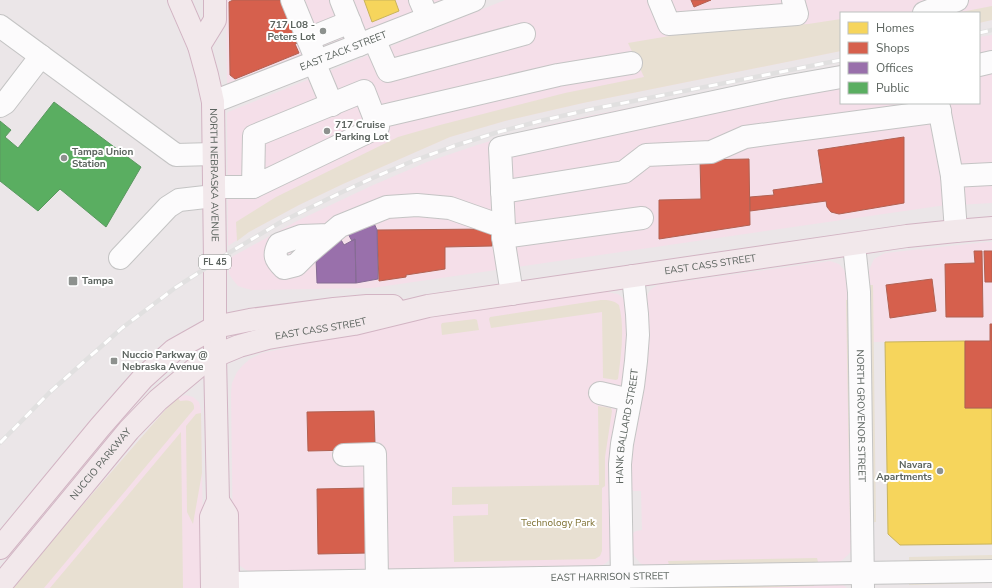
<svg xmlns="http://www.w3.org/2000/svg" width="992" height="588" font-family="'Nunito Sans',sans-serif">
  <rect width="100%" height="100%" fill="#ebe6e8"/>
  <path fill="#f5dfe9" d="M226,0H447L228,85L227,84Z
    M505,0H992V20L979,23V13H841V51L583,103L505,121L450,137L343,184L299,205L249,232L228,246L227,114L228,112Z
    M992,35V203L939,206L372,288L252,290L244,288L238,286L233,280L229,274L228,259L297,221L371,186L427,162L477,145L538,127L588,116L841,65V103H979V37Z
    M986,242H992V324H990V341L870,342L869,270L874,259L885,253Z
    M830,261L839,264L846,272L848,275L854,547L848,555L841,561L833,563L651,566L644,565L640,563L633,554L632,537L633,533L636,531L642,530L641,491H633L631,488V466L646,300L648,294L651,289L658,285Z
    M606,292L618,294L624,299L627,304L629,326L612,557L606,563L601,566L596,567L254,573L246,570L239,565L236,558L233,550L231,393L232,383L237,372L243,365L250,359L262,353L423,319Z
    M186,395L193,397L199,402L201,410L204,588H12L68,522L173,401L179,397Z
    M838,583L843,585L847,588H647L651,586Z"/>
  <path fill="#e8e0d2" d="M992,6V20L979,23V13H956Z
    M841,19V51L583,103L505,121L450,137L343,184L299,205L249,232L237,241L236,222L276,197L398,137L440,125L565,93L644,77L628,43L699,31L808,24Z
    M870,285H873L876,522H873Z
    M601,300C608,300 613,300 619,305C625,329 621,355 618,379L616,380L603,378L602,312L491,328L489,319L490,317Z
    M846,300H851L854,523H850Z
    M475,319L477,320L479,330L442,335L441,325L442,323Z
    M178,398L180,401C187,400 195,400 194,409L44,588H12L68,522L173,401Z
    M598,406L611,408L612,411L605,457V486L602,488V551L600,556L595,559L454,562L453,516L488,515V504L452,505V487L599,485Z
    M201,413L202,473L193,524L187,512L186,426L196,414Z
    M181,432L183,588H50Z
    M992,555V560L909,562V557Z
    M817,558L818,562L669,565L668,561Z
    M992,579V583L909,585V580Z
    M814,582V586L744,588H668V586Z"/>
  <path fill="#f6d55c" stroke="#c8b35d" d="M364,0H395L399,11L372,22Z
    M965,341V408H992V544L900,545L888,534L885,342Z"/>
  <path fill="#d6604d" stroke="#b16152" d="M233,0H283L302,41L295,44L299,53L235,79L230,75L229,2Z
    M691,0H711L694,7Z
    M904,137V203L839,214L831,212L827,207L826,201L750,211V197L774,195L773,190L823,183L818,150Z
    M749,159L750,225L659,239V200L701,199L700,160Z
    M492,229V246L445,247V269L406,275V277L379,281L377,230Z
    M974,251H982L983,317H946L945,264L975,263Z
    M984,251H992V282H985Z
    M932,279L936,311L890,318L886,285Z
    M990,324H992V408H965V341H990Z
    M374,411L375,444L352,450L308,451L307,412Z
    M368,488L369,553L318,554L317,489Z"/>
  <path fill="#9970ab" stroke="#866c94" d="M373,221L377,230L378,279L356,283L355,239L352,241L347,232Z
    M340,238L344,245L355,239L356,283H317L316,258L323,255L320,248Z"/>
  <path fill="#5aae61" stroke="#5a9860" d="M54,102L141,167L106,227L60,189L38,211L0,181V121L11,130L5,137L18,148Z"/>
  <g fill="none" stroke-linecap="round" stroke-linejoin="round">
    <g stroke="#c4c4c4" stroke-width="24">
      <g id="minor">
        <path d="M292,0L317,61"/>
        <path d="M341,0L359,45"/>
        <path d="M420,0L428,18"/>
        <path d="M659,0L669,24L797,14L793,0"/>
        <path d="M924,13L957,0"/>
        <path d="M0,26L176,155L213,154"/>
        <path d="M308,39L350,22"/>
        <path d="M374,39L388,71L524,34"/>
        <path d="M314,62L332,105"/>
        <path d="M979,65L992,62"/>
        <path d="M364,91L378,127L253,187L254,136Z"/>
        <path id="s1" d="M213,102L474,0"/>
        <path d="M938,103L952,176L956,231"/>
        <path d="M0,106L5,103L41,56"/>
        <path d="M374,118L558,75L631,63"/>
        <path d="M952,176L992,174"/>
        <path d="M214,187H253"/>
        <path d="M502,192L624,172L646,155L711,152L745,137L940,111"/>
        <path d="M504,227L500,148L779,88L841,77"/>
        <path d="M329,235L301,236L279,244C273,255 275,259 284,268L296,265L308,253L340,226L387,207L417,205L450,208L504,227L503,237L512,294"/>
        <path d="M503,237L642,218"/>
        <path id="s2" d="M854,245L859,292L863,588"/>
        <path d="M120,258L168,207L179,200L214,196"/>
        <path d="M600,393L630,400"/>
        <path d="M344,455L375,454L377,580"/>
        <path id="s3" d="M228,583L992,571"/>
        <path id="s4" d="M618,588L622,577L620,464L622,444L633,386L636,361L638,335L637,314L633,276"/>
      </g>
    </g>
    <g stroke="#d2b4c3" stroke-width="24">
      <g id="major">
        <path id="s5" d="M179,0L199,46L207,75L213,102L215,262V356L218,501L211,517L212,588"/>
        <path d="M199,46L215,20V0"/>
        <path d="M218,501L227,515L228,588"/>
        <path d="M0,548L100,427L143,378L174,350L215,327L250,320L334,309L367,306H393"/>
        <path id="s6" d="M0,586L129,430L158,400L200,365L215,356L239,346L268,338L297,333L354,324L428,306L907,236L956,231L992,228"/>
      </g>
    </g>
    <use href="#minor" stroke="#fcfbfc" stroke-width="22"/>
    <use href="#major" stroke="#f2e8eb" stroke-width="22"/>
    <g stroke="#e1e0e0" stroke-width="4.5">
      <path id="rail" d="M979,33L992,30
        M0,443L50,392L122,328L175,288L232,251L281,222L340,193L377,176L413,161L454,146L495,133L540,121L588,110L841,60"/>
    </g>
    <use href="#rail" stroke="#fff" stroke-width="3" stroke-dasharray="9" stroke-linecap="butt"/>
  </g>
  <g fill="#8d918e" stroke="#fff" stroke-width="1.5">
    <circle cx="323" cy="31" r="4"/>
    <circle cx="327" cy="131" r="4"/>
    <circle cx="64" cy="158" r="4"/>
    <rect x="68" y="276" width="10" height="10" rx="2"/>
    <rect x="110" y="357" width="8" height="8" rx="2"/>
    <circle cx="940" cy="471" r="4"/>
  </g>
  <g text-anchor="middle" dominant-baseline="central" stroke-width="4" stroke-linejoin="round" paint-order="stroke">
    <rect fill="#fff" stroke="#8c928e" stroke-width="1" x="199" y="255" width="32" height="14" rx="3"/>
    <g font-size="9" font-weight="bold" fill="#5b635e">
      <text x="215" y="262">FL 45</text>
    </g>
    <g font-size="10" font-weight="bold" fill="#5b635e" stroke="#fff" text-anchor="start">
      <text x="315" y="25" text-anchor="end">717 L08 -<tspan x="315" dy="12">Peters Lot</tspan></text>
      <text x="335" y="125">717 Cruise<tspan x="335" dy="12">Parking Lot</tspan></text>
      <text x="72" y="152">Tampa Union<tspan x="72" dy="12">Station</tspan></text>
      <text x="82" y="281">Tampa</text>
      <text x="122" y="355">Nuccio Parkway @<tspan x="122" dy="12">Nebraska Avenue</tspan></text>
      <text x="932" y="465" text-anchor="end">Navara<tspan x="932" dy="12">Apartments</tspan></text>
    </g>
    <g font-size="10" fill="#5b635e" stroke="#fff">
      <text stroke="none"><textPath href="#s1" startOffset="140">EAST ZACK STREET</textPath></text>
      <text stroke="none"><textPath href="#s5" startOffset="181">NORTH NEBRASKA AVENUE</textPath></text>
      <text stroke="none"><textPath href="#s6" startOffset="821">EAST CASS STREET</textPath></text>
      <text stroke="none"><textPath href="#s6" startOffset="426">EAST CASS STREET</textPath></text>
      <text stroke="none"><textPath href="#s2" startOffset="171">NORTH GROVENOR STREET</textPath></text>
      <text stroke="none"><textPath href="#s4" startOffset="163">HANK BALLARD STREET</textPath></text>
      <text stroke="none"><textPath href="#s6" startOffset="158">NUCCIO PARKWAY</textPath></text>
      <text stroke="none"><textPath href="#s3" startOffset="382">EAST HARRISON STREET</textPath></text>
    </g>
    <g font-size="10" fill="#807336" stroke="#fff">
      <text x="558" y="523">Technology Park</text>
    </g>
  </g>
  <rect x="840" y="12" width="140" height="92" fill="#ffffff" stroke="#bdc1bf"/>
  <rect x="848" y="22" width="20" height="12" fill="#f6d55c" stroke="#bdc1bf"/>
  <text x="876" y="32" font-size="12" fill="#5b635e">Homes</text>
  <rect x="848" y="42" width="20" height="12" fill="#d6604d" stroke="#bdc1bf"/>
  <text x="876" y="52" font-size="12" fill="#5b635e">Shops</text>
  <rect x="848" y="62" width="20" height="12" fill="#9970ab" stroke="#bdc1bf"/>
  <text x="876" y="72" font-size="12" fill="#5b635e">Offices</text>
  <rect x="848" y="82" width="20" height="12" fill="#5aae61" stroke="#bdc1bf"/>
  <text x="876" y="92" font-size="12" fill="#5b635e">Public</text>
</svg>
